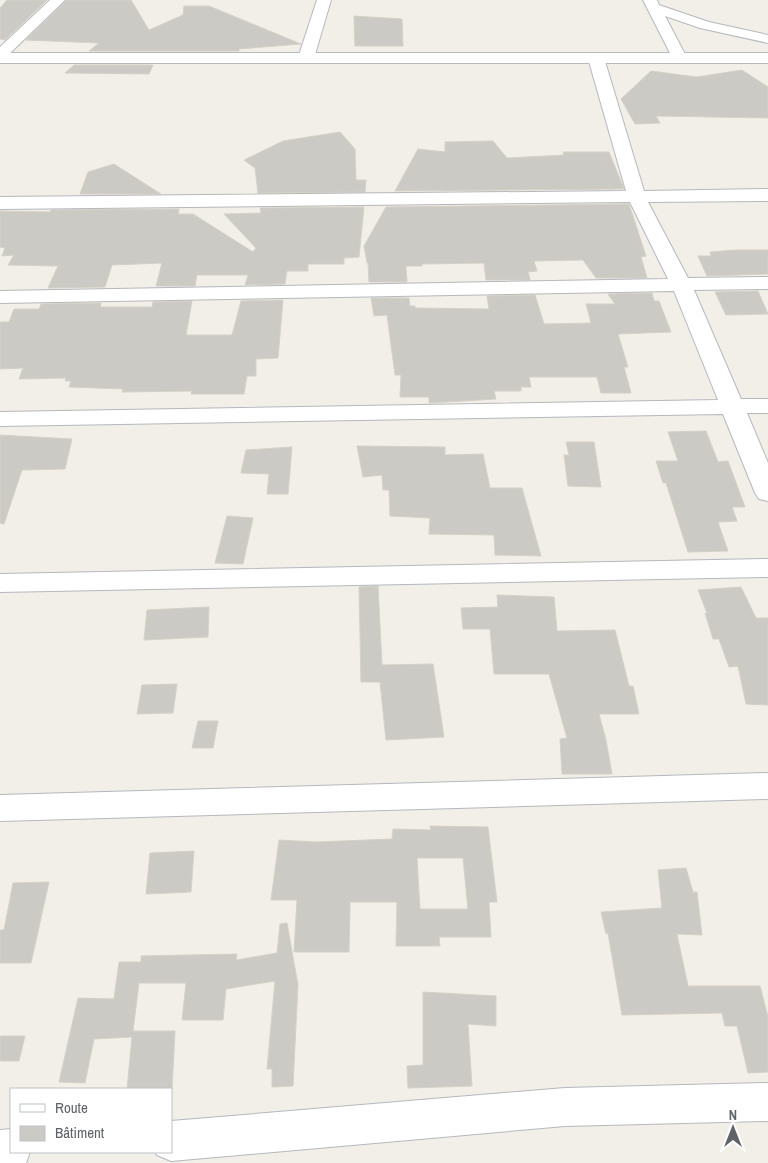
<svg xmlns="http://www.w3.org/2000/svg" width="768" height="1163" font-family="'Archivo Narrow',sans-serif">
  <rect width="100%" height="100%" fill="#f1efe8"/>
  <path fill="#cccac5" stroke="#d6d1c6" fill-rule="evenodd" d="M7,0H47L5,40L0,39V8Z
    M67,0H131L149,30L183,15L184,6H209L301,44L239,49V51H89L99,43L26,40Z
    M354,16L402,19L403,46H355Z
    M74,65H153L149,74L65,73Z
    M742,70L768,87V118L656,116L660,123L635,124L621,99L651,71L697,77Z
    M340,132L355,149L356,180H366L365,192L258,193L255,168L244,160L283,141Z
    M493,141L507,158L564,155L563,152H609L624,189L395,191L418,149L445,152V142Z
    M114,164L161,194H80L88,172Z
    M629,204L646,256L641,257L647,278H596L583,260L534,261L537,271L528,272L530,280H486L484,263L422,264V266H406L407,282H369L368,263H367L364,246L386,207Z
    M364,207L359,257L344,258V264H308V271H287L285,284L245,285L248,275H197L195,286H156L162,263L112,265L105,287L48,288L58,266L8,265L14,255L2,256L5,248L0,247V211L50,212L51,210L179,209L178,214H193L253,252L256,248L224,214L261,213L260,208Z
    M736,250H768V274L707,276L698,256H711L710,252Z
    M758,291L768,314L726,315L715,292Z
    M652,293L654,301H659L671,332L618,334L628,367H624L631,393H601L597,377H529L531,387H521V391H494L496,399L429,403V397H400L401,375H395L387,315L374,316L371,298H409L410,306H415V308L489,309L487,296L535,295L544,324L591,323L586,304H615L608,294Z
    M283,300L278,358L256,359V376H247L244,394H191L192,391L122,392L123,389L69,387L71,381H65L66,378L19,379L23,368L0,369V322H9L14,309H39L41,304L101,303L100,307H152L153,302L192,301L186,335H232L241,301Z
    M706,431L718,462L728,461L745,507H732L737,521L718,522L728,551L688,552L666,483H663L656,461H678L668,432Z
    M0,435L72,439L65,469L22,470L4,524L0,523Z
    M566,442H594L601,487L568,486L564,455H569Z
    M357,446L445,447V455L483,454L490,488H522L541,556L495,555L494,535L429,534L430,518L390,516L389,490H383L382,475L363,477Z
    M292,447L288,494H267L269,474L241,473L246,450Z
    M227,516L253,518L243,564L215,563Z
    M378,586L382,665L433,664L444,737L386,740L380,682H361L359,587Z
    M741,587L756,618H768V705L746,704L738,666L729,667L719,639H713L705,613H707L698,590Z
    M497,595L554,597L557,631L615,630L629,686H633L639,714H599L606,740L612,774H562L560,739L567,738L549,674H494L490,629H463L461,608L498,607Z
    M209,607L208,637L144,640L147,610Z
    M177,684L173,713L137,714L142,685Z
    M198,721H218L213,748H192Z
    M430,826L488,827L497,902H489L491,937H439L440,946H396L397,902H350L349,952H294L297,900H271L279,840L316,842L392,839L393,829L431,830ZM417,858H463L468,909H420Z
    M194,851L191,892L146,894L150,853Z
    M686,868L693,892H697L702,935L677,934L688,986H760L768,1017V1072L748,1073L737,1026H725L722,1013L622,1015L608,933L606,934L601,912L662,908L658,870Z
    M49,882L31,963H0V930H4L13,883Z
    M287,923L298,985L293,1086L272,1087V1069H267L275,981L226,989L223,1020H182L186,983H139L133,1031H175L172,1089H127L132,1037L94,1039L85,1083L59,1082L78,998L114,999L119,962H141V956L237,954L236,960L277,953L280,924Z
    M423,992L496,996V1026L468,1024L472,1086L408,1088L407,1066L423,1065Z
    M0,1036H25L19,1061H0Z"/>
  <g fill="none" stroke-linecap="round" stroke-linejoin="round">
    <g stroke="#b5b8bc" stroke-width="2">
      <path id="street" d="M50,0H65L5,58L0,60V47Z
        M317,0H331L314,58L311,61H301L298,58Z
        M643,0H657L659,5L709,22L768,35V43L700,28L665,16L687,58L684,61H674Z
        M596,53L601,55L604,58L644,191L768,189V201L648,202L688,278L768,277V289L694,290L741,399H768V413H747L768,463V501L759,499L755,493L723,414L0,426V412L718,400L674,291L0,303V291L668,279L630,202L0,209V197L626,191L588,58L591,55Z
        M768,559V577L0,592V574Z
        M768,773V799L0,821V795Z
        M768,1083V1121L565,1126L171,1161L157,1155L155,1152H171V1121L565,1088Z
        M11,1129V1152H30L26,1163H0V1130Z"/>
    </g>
    <g stroke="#b6babf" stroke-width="2">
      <path id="secondary" d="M0,53H768V63H0Z"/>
    </g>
    <use href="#street" fill="#fff" fill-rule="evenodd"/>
    <use href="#secondary" fill="#fff" fill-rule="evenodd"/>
  </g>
  <rect x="10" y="1088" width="162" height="65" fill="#ffffff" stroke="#bfc1c3"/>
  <rect x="20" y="1104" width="25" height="8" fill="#ffffff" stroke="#bfc1c3"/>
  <text x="55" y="1113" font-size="15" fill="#5f6368">Route</text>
  <rect x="20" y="1126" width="25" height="15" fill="#cccac5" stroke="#bfc1c3"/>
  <text x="55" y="1138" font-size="15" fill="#5f6368">Bâtiment</text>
  <g transform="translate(733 1128)" stroke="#ffffff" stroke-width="4" paint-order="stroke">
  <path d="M0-4L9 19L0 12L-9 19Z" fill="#5f6368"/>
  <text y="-8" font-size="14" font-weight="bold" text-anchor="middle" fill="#5f6368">N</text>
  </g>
</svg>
